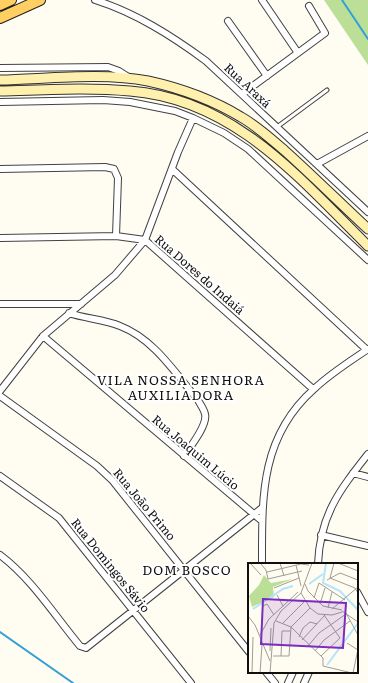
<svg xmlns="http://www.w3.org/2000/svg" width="368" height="683" font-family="Literata,serif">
  <rect width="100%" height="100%" fill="#fffcf2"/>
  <path fill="#bbdf96" d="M324,0H368V65Z"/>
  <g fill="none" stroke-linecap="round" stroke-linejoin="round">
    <path stroke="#34a0d7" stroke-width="2" d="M342,0L368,39
      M0,632L73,683"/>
    <g stroke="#424242" stroke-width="5">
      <path id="service" d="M277,127L327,90"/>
    </g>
    <g stroke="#424242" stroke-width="8">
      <path id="minor" d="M95,0C136,13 172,36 206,61L368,212
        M262,0L298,53
        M228,21L267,76
        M0,68L108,67L119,71L130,78
        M242,94L325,33L309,6
        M0,102L103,100L130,102L175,111L193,118L224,133L248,149L368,260
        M317,164L368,136
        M0,169L105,167L114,169L118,178L116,236
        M172,169L367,350
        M0,238L116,236L145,240L313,389
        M0,304H81
        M69,313C86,319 104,319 120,326C154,339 175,373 198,400C200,404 204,409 205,414C208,425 190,447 184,456
        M43,336L262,521
        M0,391L43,336L115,275L145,240L178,152L193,118
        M0,396L97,466L112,480L249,652
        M353,473L368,477
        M0,476L59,518L191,683
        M321,535L368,546
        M0,555C32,579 55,616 80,646L86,648L262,508
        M262,564C262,497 260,437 314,389C331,373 349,362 368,349
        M318,564C320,515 339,491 368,454
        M357,592L368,612
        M266,672L275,683
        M288,683L293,672
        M304,683L309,672"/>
    </g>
    <g stroke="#313131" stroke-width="11">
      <path id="secondary" d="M0,80C46,79 103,72 148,81C180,88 213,100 241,117C257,126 271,139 284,150C313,176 340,203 368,229
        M0,91C43,90 87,87 130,91C234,99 299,178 368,246"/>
    </g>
    <g stroke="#202020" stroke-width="12">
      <path id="primary" d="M0,5L11,0
        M0,18L40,0"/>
    </g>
    <use href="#service" stroke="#fff" stroke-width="3"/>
    <use href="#minor" stroke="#fff" stroke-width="6"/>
    <use href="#secondary" stroke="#fff1ad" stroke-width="9"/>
    <use href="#primary" stroke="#ffcf62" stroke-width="10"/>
  </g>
  <g text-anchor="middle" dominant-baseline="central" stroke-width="4" stroke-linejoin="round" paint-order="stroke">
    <g font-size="12" fill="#0f0f0f" stroke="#fff">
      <text transform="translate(248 85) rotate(43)">Rua Araxá</text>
      <text transform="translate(200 274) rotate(41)">Rua Dores do Indaiá</text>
      <text transform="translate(196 452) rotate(40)">Rua Joaquim Lúcio</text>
      <text transform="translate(145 504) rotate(50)">Rua João Primo</text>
      <text transform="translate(111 565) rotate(51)">Rua Domingos Sávio</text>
    </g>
    <g font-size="13" letter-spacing="1" fill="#0f0f0f" stroke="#fff">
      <text x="181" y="379">VILA NOSSA SENHORA<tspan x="181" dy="15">AUXILIADORA</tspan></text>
      <text x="187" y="569">DOM BOSCO</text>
    </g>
  </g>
  <g transform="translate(248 563)">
    <rect width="110" height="110" fill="#fffcf2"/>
    <path d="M16,12L23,20L45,16L25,24L26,34L4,44L1,33L11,22Z" fill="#bbdf96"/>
    <path fill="none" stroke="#b2e4fb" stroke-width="2" d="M78,0L75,20L92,28L110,47M61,21L75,11M5,46L35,26L45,23M79,102L110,60"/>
    <path fill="none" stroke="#9f9d97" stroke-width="1" d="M2,0L13,12M12,0L18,7L20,16L54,8M32,0L36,13M86,0L82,15L107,25L110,30M90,0L110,8M48,2L53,23M19,9L53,1L61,2M92,10L110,17M79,17L92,10M57,21L60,28L75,43L94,47M26,25L51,15M53,30L62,45L70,51L84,52L94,49M29,32L35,43M66,35L71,20L97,37M72,41L77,25M15,43L19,41L26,52M80,45L84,29M84,46L110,24M94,48L110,59M98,50L110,72M0,53L7,62L22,98M28,58L43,64L75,95V103M34,61L57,38M12,72L21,56L50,29M51,74L55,65L62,59L69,61M54,77L77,52M99,80L110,87M60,83L71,70L98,51M22,88L23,65M67,88L76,77L102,58M25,93H41L43,64L62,45M33,93L34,68H42M73,93L92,75L76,52M75,103L104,110M4,110L5,74M12,110L14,82M22,110L26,60L33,48L53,30L64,0M105,110L110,86"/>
    <path fill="#7b2cbf" fill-opacity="0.15" stroke="#7b2cbf" stroke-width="2" d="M15,36L98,40L95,85L13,81Z"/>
    <rect width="110" height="110" fill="none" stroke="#0f0f0f" stroke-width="2"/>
  </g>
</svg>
